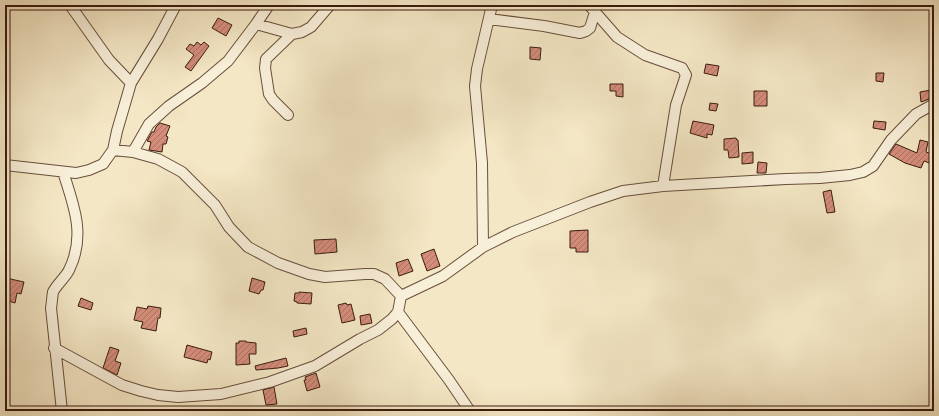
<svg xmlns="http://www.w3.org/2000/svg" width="939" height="416" font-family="Vollkorn,serif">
  <defs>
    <pattern id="building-hatch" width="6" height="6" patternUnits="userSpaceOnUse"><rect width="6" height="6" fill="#d48d7b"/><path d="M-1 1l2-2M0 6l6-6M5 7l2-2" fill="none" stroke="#ad7263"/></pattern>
  </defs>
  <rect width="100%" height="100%" fill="#f4e7c5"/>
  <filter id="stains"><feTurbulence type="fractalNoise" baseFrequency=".005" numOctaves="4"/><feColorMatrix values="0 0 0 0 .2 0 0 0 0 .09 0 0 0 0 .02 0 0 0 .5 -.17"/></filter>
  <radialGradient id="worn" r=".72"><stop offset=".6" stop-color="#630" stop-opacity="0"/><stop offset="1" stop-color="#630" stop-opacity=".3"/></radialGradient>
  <path fill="url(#building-hatch)" stroke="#3a1b0f" d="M218,18L232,25L226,36L212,28Z
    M197,42L201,45L204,42L209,46L191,71L185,67L194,55L186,49L190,44L194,46Z
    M530,47L541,48L540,60L530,59Z
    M706,64L719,66L717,76L704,73Z
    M876,73H884L883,82L876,81Z
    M610,84H623V97L616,96V91H610Z
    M931,90L932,98L921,102L920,92Z
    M754,91H767V106H754Z
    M710,103L718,104L716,111L709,110Z
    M693,121L714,125L712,135L707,134V138L690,133Z
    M874,121L886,122L885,130L873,128Z
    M160,123L170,126L166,136L168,137L166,144H163L162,152L149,150L151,142L147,141L152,132H154L156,127Z
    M736,138L737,140H738L739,157L729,158L728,150H724V139Z
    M920,140L928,142L926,152L934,155L932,164L924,161L921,168L905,163L889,154L896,144L917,153Z
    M753,152V163L742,164V153Z
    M758,162L767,163L766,173H757Z
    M831,190L835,212L827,213L823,192Z
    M588,230V252H576V248H570V231Z
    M336,239L337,252L315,254L314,240Z
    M434,249L440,266L427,271L421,254Z
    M408,259L413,271L399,276L396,263Z
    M6,278L24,282L21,294L17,293L15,303L5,300Z
    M252,278L265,282L263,290H261L259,294L249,291Z
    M299,292L312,293L311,304L297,303V302L294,301L295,293H299Z
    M81,298L93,303L91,310L78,306Z
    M346,303L347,305L351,304L355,320L342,323L338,305Z
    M148,306L161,308L160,318H158L156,331L141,328L143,322L134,320L137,307L147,309Z
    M370,314L372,323L361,325L360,316Z
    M306,328L307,334L294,337L293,331Z
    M239,341H246V342L256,343V354H249L250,364L236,365V343H239Z
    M187,345L212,352L210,360L208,359L207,363L184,357Z
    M110,347L119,350L115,361L121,363L117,375L103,368Z
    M286,358L288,366L278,368L256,370L255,366Z
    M316,373L320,387L307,391L304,380H306L305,377Z
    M274,387L277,404L266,405L263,390Z"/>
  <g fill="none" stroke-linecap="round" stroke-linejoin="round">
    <g stroke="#684e3c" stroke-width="12">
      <path id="minor" d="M70,5L109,60L131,83
        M589,5L617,37L645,55L682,68L686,75L676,105L663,186
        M489,19L544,26L580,33L586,31L590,28L595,12
        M256,24L292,34
        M288,115L273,100L269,94L265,68L266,59L292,34L302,32L311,27L330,5
        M113,150L133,152L158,159L182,172L215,205L229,227L248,247L278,263L309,274L325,277L365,274H374L385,279L401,296
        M133,152L149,124L169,106L202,83L228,61L256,24L269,5
        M5,165L76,173L89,170L103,164L113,150L117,131L131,83L158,39L176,5
        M483,247L482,163L475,86L477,69L492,5
        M398,312L449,380L470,411
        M54,348L109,378L122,385L141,391L158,395L178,397L221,394L270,382L315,366L360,339L378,330L392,319L398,312L401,296L443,276L483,247L513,232L590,202L623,191L663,186L786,179L820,178L850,175L863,172L873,166L891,140L916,114L934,104
        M62,411L51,308C52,303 52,297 53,292C57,284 65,278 69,270C86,236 74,206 63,172"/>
    </g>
    <use href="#minor" stroke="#f8efd9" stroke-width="10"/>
  </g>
  <rect width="939" height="416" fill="none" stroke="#f4e7c5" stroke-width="20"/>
  <rect x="6" y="6" width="927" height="404" fill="none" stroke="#3a1b0f" stroke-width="2"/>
  <rect x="10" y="10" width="919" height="396" fill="none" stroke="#3a1b0f"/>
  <rect width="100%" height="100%" filter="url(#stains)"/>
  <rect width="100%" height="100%" fill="url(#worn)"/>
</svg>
